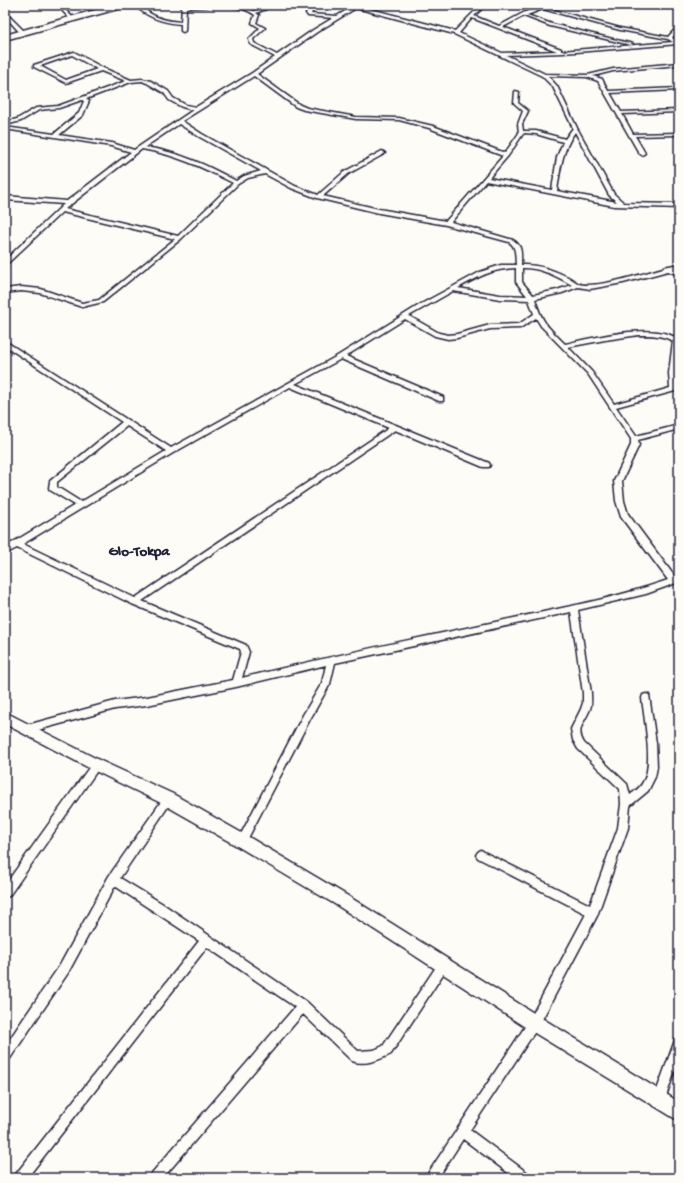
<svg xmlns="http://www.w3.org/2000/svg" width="684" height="1183" font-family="'Gochi Hand',sans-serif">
  <rect width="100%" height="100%" fill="#fdfcf7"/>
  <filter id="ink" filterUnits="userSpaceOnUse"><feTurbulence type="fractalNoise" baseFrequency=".025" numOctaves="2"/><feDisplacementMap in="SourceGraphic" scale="8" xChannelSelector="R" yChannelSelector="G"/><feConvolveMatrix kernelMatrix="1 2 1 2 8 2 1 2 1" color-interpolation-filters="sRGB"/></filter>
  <g filter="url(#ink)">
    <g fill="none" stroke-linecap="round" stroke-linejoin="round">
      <g stroke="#22223b" stroke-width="3">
        <path id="street" d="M57,5H61L73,18V20H71Z
          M134,5C141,5 147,12 153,15C162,20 171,21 181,22L182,5H237L254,11L263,7L262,5H266V9L256,13L259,15L256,23L265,28L253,39L254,43L277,55L313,30L333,18L308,16L306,13L311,5H315L311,14L337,16L355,5H360L359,6L455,31L481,5H486L474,16L499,26L525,12L543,7L620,28L668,37L679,25V29L672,38L676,40L675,42H679V44L563,53L506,55L545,74L588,75L613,69L679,63V65L613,71L593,76L602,79L608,91L679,88V90L610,93L621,112L679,110V112L622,114L633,134L679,133V135L635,136L645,153L642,155L639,153L598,81L587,77L548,76L557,86L577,128L614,194L624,203L679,204V208L614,206L486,181L451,222L513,240C523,246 521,254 521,265C538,264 554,270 568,277C572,279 575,282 579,284C596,289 645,273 663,268L664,267L679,264V268L674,269L679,271V275L668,271L623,283L590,289L578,287L562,293L535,299C542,323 548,327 565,344C592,338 657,321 679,340L675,373L676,387L679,386V390L616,407L636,436L679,425V429L638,440L639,445L622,481L624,501L628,514L675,577L679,576V582L646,594L578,610L591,693C591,699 592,704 590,709C585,722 575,729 584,743L627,784L630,795C634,792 640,788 643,782C654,766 644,718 642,698L643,695L646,694L649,695L656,743L657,767L655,777L648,791L630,806L628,828L597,916L538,1027L470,1130L529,1174L531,1178H515L463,1139L438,1178H425L530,1019L586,914L478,858L476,855L478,852L481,850L484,852L590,905L618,828L621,804L620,789L578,749L573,740L571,729L581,709L583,703V693L571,612L335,663L330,684L309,721L245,844L242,846L239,844L237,841L239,838L303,715L322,683L326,665L236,687L147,705L115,709L27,733L24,732L23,729L24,726L27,725L115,701L147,697L233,680L241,652L240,649L132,604L17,548L5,554V547L75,505L50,490L49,488L50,481L122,422L5,346V341L171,448L339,355L421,304L480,272L501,265H516C515,256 517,247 509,242L446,225L379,213L317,198L291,188L265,174L248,178L238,184L181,239L103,302L82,307L40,293L21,291L5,293V289L21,287L41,289L82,303L99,300L175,239L62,212L7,264L5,265V260L64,204L5,200V196L67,201L131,152L111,146L5,129V127L54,134L79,113L84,101L82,100L59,108L39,110L21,121L5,125V122L17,119L36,108L58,106L126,81L101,71L66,83L34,67V65L74,52L103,68L131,80L142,79L151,81L168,91L173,98L186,105L196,107L252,73L275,57L250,44L249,39L260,28L252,23L255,15C236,1 208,7 186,8L185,31L183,32L181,31V24C163,23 147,17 134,5ZM356,8L454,34L542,76L553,87L573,128L565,139L536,131H523L522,124L528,111L518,103L519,92L515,91L514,103L523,111L518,124L519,133L505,153L433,126L399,118L356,117L307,108L300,105L257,74L317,32ZM543,9L620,30L668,39L673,42L561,51V49L503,27L524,16L550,26L631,45L633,44L552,24L527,15ZM472,18L557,51L502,53L459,33ZM72,55L97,69L66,80L40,66ZM254,76L296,107L304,110L356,119L399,120L429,128L503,156L446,221L379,209L323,196L348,174L384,154L385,153L382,151L344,172L318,195L295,186L202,134L182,121ZM142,81L147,83L164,93L169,100L182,107L193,110L134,150L112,143L59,135L83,115L89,101L86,99L131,82ZM179,124L198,136L261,171L244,176L236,181C207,165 179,152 145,147ZM575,132L609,195L617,202L557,191C560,170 562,150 575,132ZM525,133L536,134L563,142L557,157L552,190L489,178L508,156L523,134ZM142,149C176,155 202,167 233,183L178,236L65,209ZM516,268V282L527,296L500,295L458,288C478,277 492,269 516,268ZM522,268C539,267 557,276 572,285L557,290L533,295L522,282ZM453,291L500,299L529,300L534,314L519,324L490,325L457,334L448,335L439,333L409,316ZM536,318L541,326L588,374L631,439V445L614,481L616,501L621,517L668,580C614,599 556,609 500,621C413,639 327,657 242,678L249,652L246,645L142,601L395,430L483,467H489L490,465L489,463L295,384L341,359L439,401H443V397L346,356L405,319L435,336L448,339L457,338L490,329L520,328ZM639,335C651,335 662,335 673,341L669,373L670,388L614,404L592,372L568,347L605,340ZM290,387L389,428L135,598L23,544L173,453ZM127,426L166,451L81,502L57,487V482Z
          M5,12L25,32V34H21L5,16Z
          M5,83L7,84V86L5,87Z
          M96,761L99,762L101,765L99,768L9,896L5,898V885L93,762Z
          M168,795L171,796L173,799L171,802L120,878L163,904L307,1002L358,1051L374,1050L383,1046L440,961L444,960L448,961L449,965L391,1054C379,1060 365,1066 352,1061L303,1014L163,1178H149L151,1174L295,1007L207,947L27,1178H14L16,1174L199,941L115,886L68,973L9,1060L5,1062V1046L60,965L109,876L165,796Z
          M679,1038V1059L663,1105L659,1107L655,1105L653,1101L674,1043L675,1039Z"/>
      </g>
      <g stroke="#22223b" stroke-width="3">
        <path id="secondary" d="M5,712L101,761L173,794L247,836L348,896L540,1017L679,1102V1121L528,1029L338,906L237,846L163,804L91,769L5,724Z"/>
      </g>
      <g stroke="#22223b" stroke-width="3">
        <path id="highway" d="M113,5H126L125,7L5,40V35Z"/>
      </g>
      <use href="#street" fill="#fdfcf7" fill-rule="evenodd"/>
      <use href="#secondary" fill="#fdfcf7" fill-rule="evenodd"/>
      <use href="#highway" fill="#fdfcf7" fill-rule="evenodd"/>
    </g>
  </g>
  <g text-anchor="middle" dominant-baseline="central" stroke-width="3.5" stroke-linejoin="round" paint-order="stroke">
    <g font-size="15" font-weight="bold" fill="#22223b" stroke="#fdfcf7">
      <text x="139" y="552">Glo-Tokpa</text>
    </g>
  </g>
  <rect width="684" height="1183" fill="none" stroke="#fdfcf7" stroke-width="20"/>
  <rect x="10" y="10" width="664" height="1163" fill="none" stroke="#22223b" stroke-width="1.5" filter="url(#ink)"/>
</svg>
